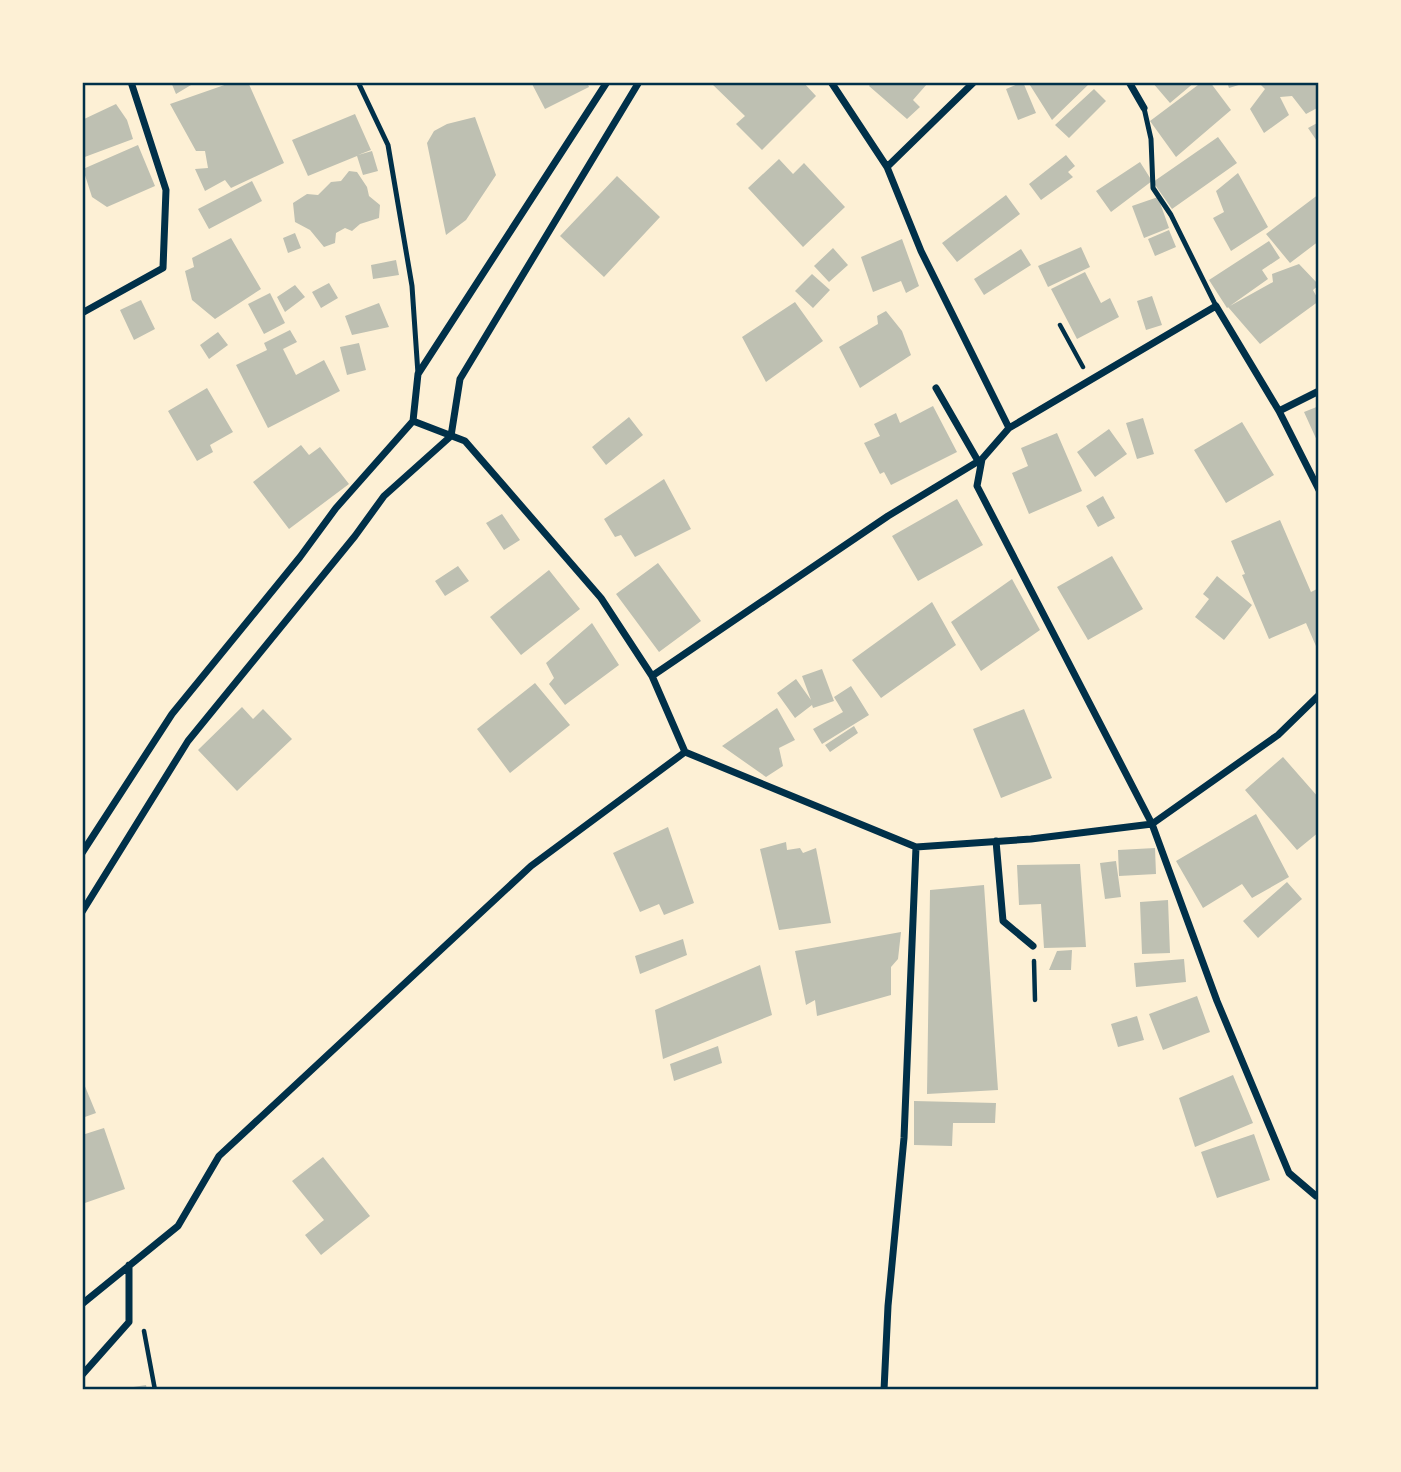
<svg xmlns="http://www.w3.org/2000/svg" width="1401" height="1472" font-family="Cabin,sans-serif">
  <rect width="100%" height="100%" fill="#fdf0d5"/>
  <path fill="#bec0b2" d="M171,82H196L176,94Z
    M233,82H248L284,163L231,188L225,180L205,191L195,169L208,168L205,151H196L170,104Z
    M531,82H587L589,87L545,109Z
    M710,82H803L816,96L762,150L736,124L745,116Z
    M872,82H926L927,84L913,100L920,107L907,119L869,86Z
    M1023,82L1036,113L1018,120L1006,89Z
    M1028,82H1091L1052,120Z
    M1152,82H1195L1170,103Z
    M1202,82H1210L1231,110L1176,157L1150,121Z
    M1227,82H1245V83L1229,88Z
    M1258,82H1319V107L1306,114L1292,96L1280,97L1289,115L1264,133L1250,109L1265,89Z
    M1094,89L1106,101L1069,138L1055,125Z
    M116,104L127,120L133,139L82,158V120Z
    M355,114L371,150L358,155L372,151L378,171L363,175L357,156L308,176L292,140Z
    M475,117L496,175L466,220L446,235L427,143L434,131L447,124Z
    M1319,122V144L1308,128Z
    M1218,137L1237,163L1172,209L1153,182Z
    M138,145L155,186L107,207L92,197L83,169Z
    M1066,155L1075,166L1068,172L1073,177L1041,200L1029,184Z
    M779,159L793,174L804,163L845,207L803,247L748,188Z
    M1140,162L1152,181L1111,212L1096,191Z
    M349,171L357,172L367,187L369,196L380,205L379,218L360,224L352,231L345,228L336,233L335,243L324,247L310,230L295,222L293,203L307,194L318,195L331,182L341,181Z
    M1238,173L1268,227L1231,251L1213,218L1224,212L1216,191Z
    M617,176L660,217L604,277L560,236Z
    M252,181L262,201L209,229L198,209Z
    M1319,194V241L1290,263L1266,234Z
    M1006,195L1020,214L957,262L942,243Z
    M1158,197L1169,228L1144,238L1132,206Z
    M1169,230L1176,247L1155,256L1148,239Z
    M295,233L301,248L288,253L283,238Z
    M231,238L261,289L215,319L192,300L185,271L194,267L192,258Z
    M902,239L919,286L906,293L901,281L873,292L861,257Z
    M1269,241L1280,258L1262,270L1268,279L1227,308L1209,280Z
    M1081,247L1090,267L1048,287L1038,266Z
    M833,248L848,265L829,282L814,266Z
    M1021,249L1031,265L984,295L974,279Z
    M396,260L399,275L373,279L371,265Z
    M1299,264L1319,285L1313,290L1319,301L1260,344L1228,307L1273,282L1272,274Z
    M1085,272L1101,303L1110,298L1119,317L1077,339L1051,289Z
    M812,274L830,290L813,308L795,291Z
    M329,283L338,298L321,308L312,292Z
    M295,285L305,297L285,312L277,297Z
    M270,293L285,323L264,334L248,304Z
    M1152,296L1162,325L1146,330L1137,301Z
    M141,300L155,329L134,340L120,310Z
    M795,302L823,341L766,382L742,337Z
    M379,303L389,327L352,335L345,316Z
    M886,311L902,331L911,355L860,388L839,347L878,324L877,316Z
    M290,330L297,342L283,349L296,375L324,360L340,391L268,428L236,365L267,350L264,343Z
    M218,332L228,345L209,359L200,345Z
    M359,343L366,370L347,375L340,347Z
    M207,388L233,432L210,445L213,452L197,461L168,411Z
    M933,406L957,452L891,485L884,472L880,474L864,443L880,436L874,424L896,413L900,423Z
    M1319,406V445L1304,412Z
    M629,417L643,435L606,465L592,447Z
    M1143,418L1154,454L1137,459L1126,423Z
    M1242,422L1274,475L1226,503L1194,450Z
    M1109,429L1127,454L1095,477L1077,452Z
    M1057,433L1082,491L1029,514L1012,473L1028,466L1021,448Z
    M301,445L309,455L320,447L349,484L289,529L253,482Z
    M664,479L691,529L635,557L621,535L615,537L604,519Z
    M1103,496L1115,518L1098,527L1086,506Z
    M957,499L983,545L918,581L892,536Z
    M502,514L520,540L504,550L486,523Z
    M1280,520L1311,592L1319,588V653L1306,623L1269,639L1242,575L1245,574L1231,541Z
    M1112,556L1143,609L1088,640L1057,587Z
    M658,563L701,621L659,652L616,594Z
    M458,566L469,581L445,596L435,581Z
    M549,570L580,609L521,655L490,617Z
    M1217,576L1252,605L1224,640L1195,617L1209,599L1203,594Z
    M1012,579L1040,630L981,671L951,622Z
    M932,602L956,645L881,698L852,660Z
    M592,623L619,665L565,705L549,684L554,678L546,663Z
    M822,669L834,701L813,708L812,705L795,718L777,693L796,679L811,700L802,676Z
    M535,683L570,725L510,773L477,729Z
    M851,686L869,715L822,744L813,729L843,712L834,697Z
    M242,707L253,719L263,709L292,739L237,791L198,750Z
    M777,708L795,740L779,748L783,766L766,777L722,746Z
    M1024,709L1052,778L1001,798L973,729Z
    M854,726L858,733L830,752L825,745Z
    M1283,757L1319,798V832L1297,850L1245,790Z
    M1256,814L1289,877L1252,898L1242,884L1203,908L1176,861Z
    M668,827L694,903L664,915L659,904L640,912L613,853Z
    M786,842L787,850L800,848L803,853L816,848L831,923L779,930L760,849Z
    M1155,848L1156,874L1119,876L1118,850Z
    M1116,861L1121,897L1105,899L1100,863Z
    M1080,864L1086,947L1044,948L1041,904L1019,905L1017,865Z
    M1287,882L1302,899L1258,938L1243,921Z
    M984,885L998,1090L927,1094L930,890Z
    M1168,900L1170,953L1142,954L1140,902Z
    M901,932L898,959L891,967V995L817,1016L815,1000L806,1005L795,951Z
    M683,939L687,955L640,974L635,956Z
    M1072,950L1071,970H1049L1057,951Z
    M1184,959L1186,982L1136,987L1134,963Z
    M760,965L772,1015L663,1059L655,1010Z
    M1197,996L1210,1032L1163,1050L1149,1014Z
    M1137,1016L1144,1040L1118,1047L1111,1024Z
    M718,1046L722,1063L674,1081L670,1064Z
    M1233,1075L1253,1123L1195,1147L1179,1098Z
    M82,1079L96,1113L82,1118Z
    M914,1101L996,1103L995,1123H953L952,1146L914,1145Z
    M104,1128L125,1189L82,1204V1135Z
    M1254,1134L1270,1180L1217,1198L1201,1152Z
    M323,1157L370,1216L321,1255L305,1235L324,1220L292,1181Z
    M146,1385L147,1390H127V1388Z"/>
  <g fill="none" stroke-linecap="round" stroke-linejoin="round">
    <path stroke="#003049" stroke-width="4.5" d="M1060,325L1083,367
      M1034,961L1035,1000
      M144,1331L155,1390"/>
    <path stroke="#003049" stroke-width="5" d="M358,82L388,145L412,286L418,374
      M1144,108L1151,139L1153,188L1171,215L1216,306"/>
    <path stroke="#003049" stroke-width="7" d="M831,82L887,167L921,251L1009,428L1216,306L1279,411L1319,490
      M1129,82L1144,108
      M887,167L974,82
      M82,313L163,268L166,190L131,82
      M936,388L978,461
      M1279,411L1319,391
      M413,421L465,441L601,598L652,676L685,752L916,847L1031,839L1152,824L1278,735L1319,695
      M1009,428L982,459L977,486L1152,824L1217,1001L1289,1173L1316,1196L1319,1195
      M652,676L888,516L982,459
      M996,841L1003,921L1033,946
      M82,853L172,714L300,557L336,508L413,421L418,374L607,82
      M82,912L188,741L355,536L384,496L451,436L460,379L639,82
      M82,1304L178,1226L219,1156L531,866L685,752
      M82,1375L129,1322V1265
      M884,1390L888,1306L904,1138L916,847"/>
  </g>
  <rect width="1401" height="1472" fill="none" stroke="#fdf0d5" stroke-width="168"/>
  <rect x="84" y="84" width="1233" height="1304" fill="none" stroke="#003049" stroke-width="2.5"/>
</svg>
